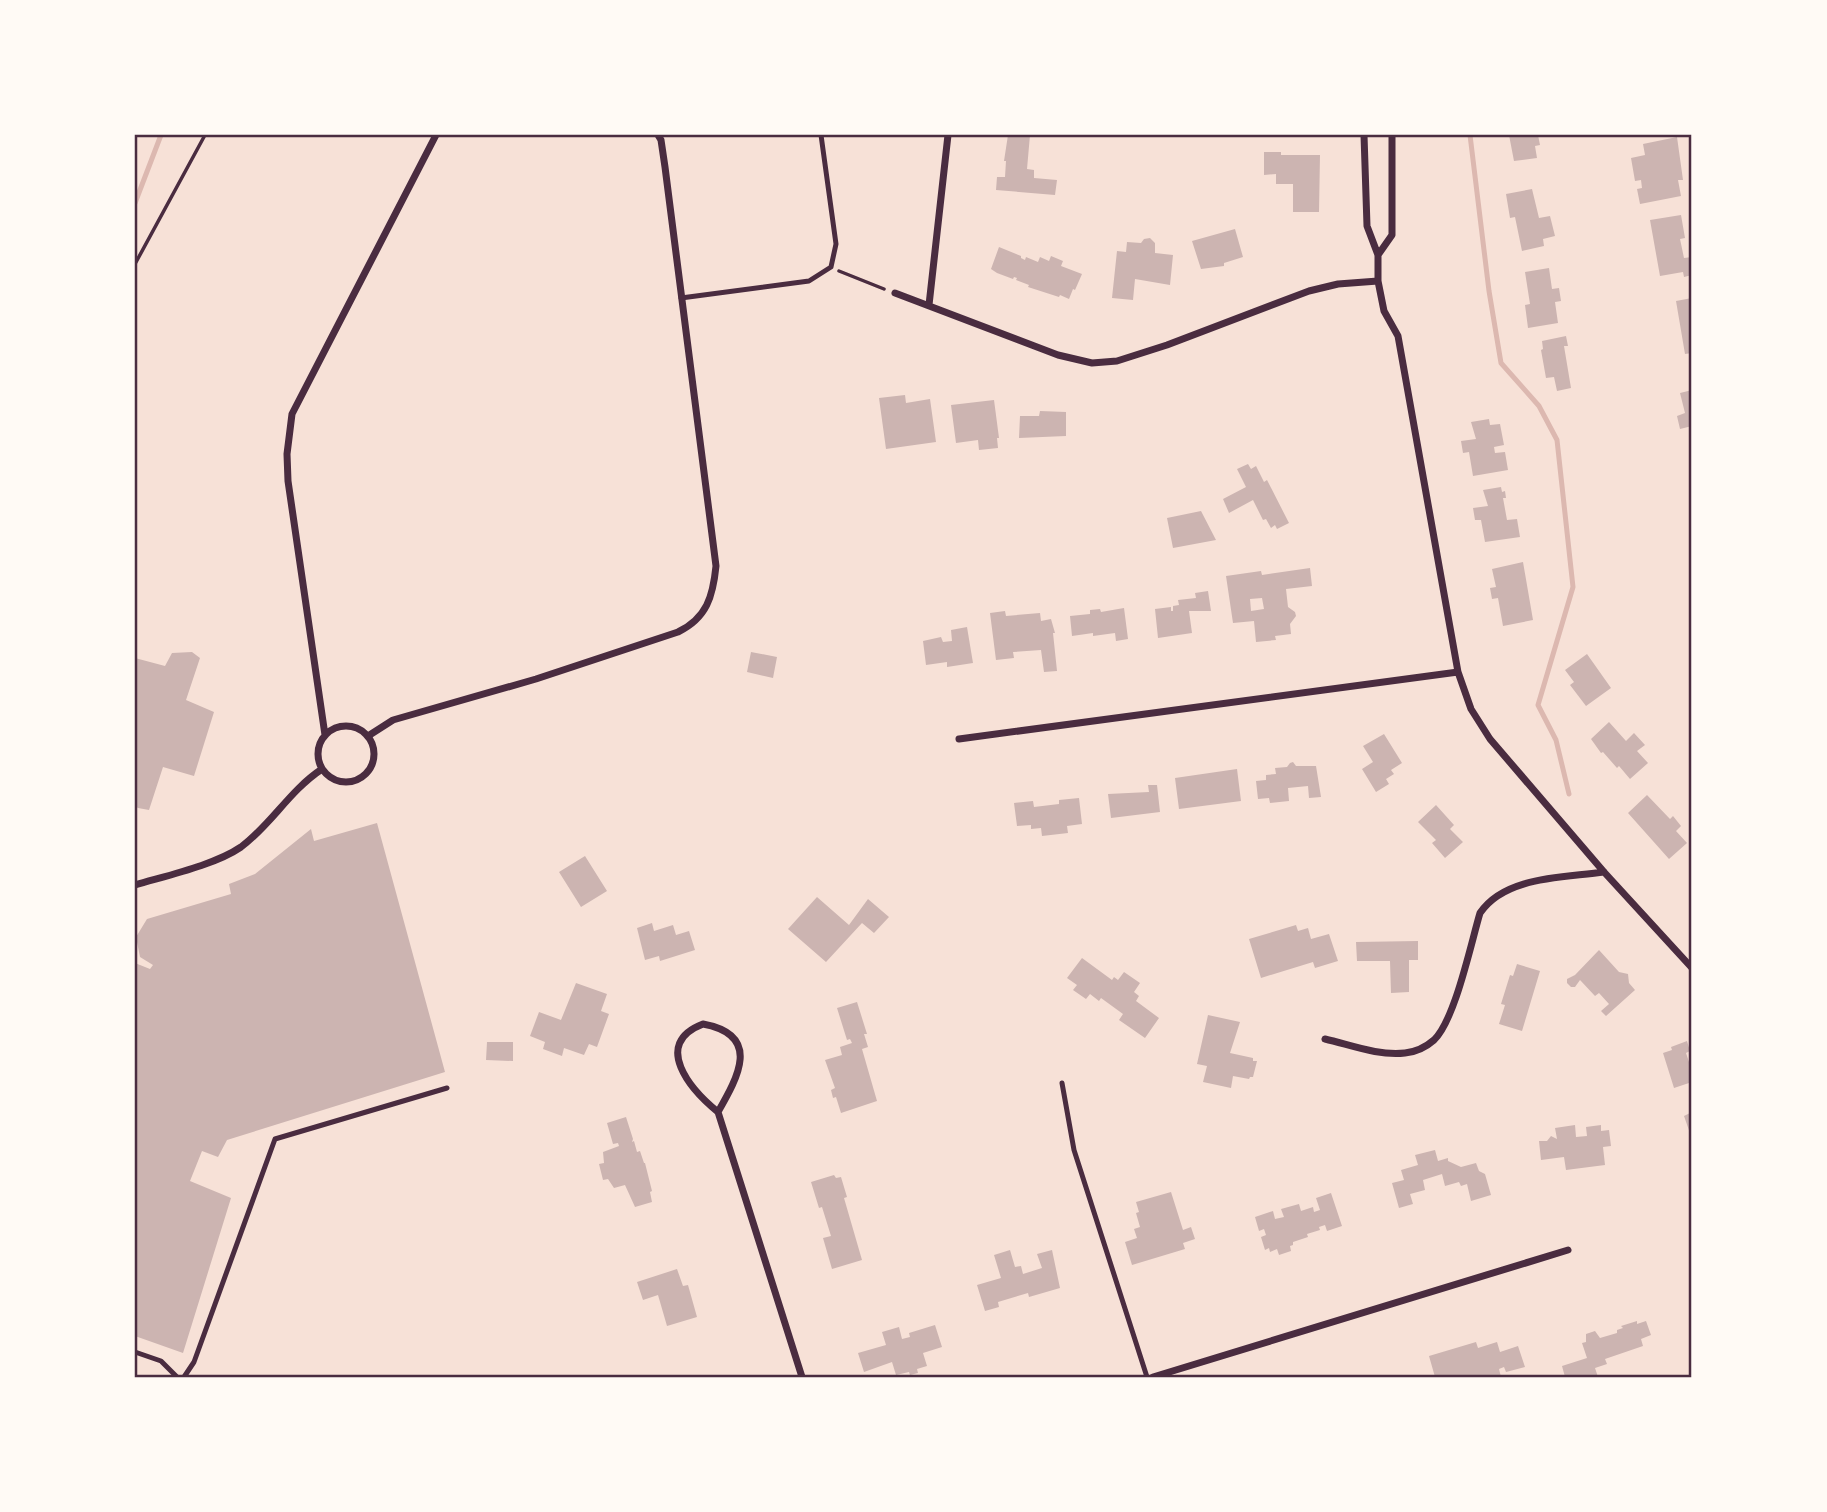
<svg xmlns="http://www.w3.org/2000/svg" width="1827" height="1512" font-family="'Fira Sans Condensed',sans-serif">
  <rect width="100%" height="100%" fill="#f7e1d7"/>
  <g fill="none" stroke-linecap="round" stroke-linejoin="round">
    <path stroke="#dcb8b0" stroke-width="5" d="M1470,135L1489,291L1501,363L1539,406L1557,440L1573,587L1538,705L1556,740L1569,794
      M135,203L161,135"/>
  </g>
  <path fill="#ccb4b1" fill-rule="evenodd" d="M1008,135H1030L1027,169L1034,170V178L1057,180L1055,195L996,190L997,177H1005L1006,161H1004Z
    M1509,135H1538L1540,145L1535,146L1537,158L1514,161Z
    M1677,137L1683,180H1678L1681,196L1640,204L1637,189L1642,188L1641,180L1635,181L1631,158L1645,155L1643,144Z
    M1264,152H1281V155H1320L1319,212H1293V184H1276V174L1264,175Z
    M1532,189L1539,218L1550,216L1555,236L1543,239L1544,246L1522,251L1515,217L1510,218L1506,194Z
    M1681,215L1685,238L1680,239L1684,258L1692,257V275L1684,277L1683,272L1660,276L1650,220Z
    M1235,229L1243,257L1224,263V266L1201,269L1192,241Z
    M1150,238L1155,243V253L1173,255L1170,285L1135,279L1133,300L1112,298L1117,251L1126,252L1127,242L1141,243L1144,239Z
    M999,247L1021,256V258L1025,260L1026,257L1038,262L1040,257L1049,261L1051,256L1063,261L1061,266L1082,274L1075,290L1073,289L1069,299L1060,295L1059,297L1028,287L1029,285L1016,280L1017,278L1014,277L1013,279L997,273L991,269Z
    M1549,268L1552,289L1559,288L1561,301L1555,302L1558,323L1528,328L1525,305L1530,304L1525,272Z
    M1692,298V353L1685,354L1676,301Z
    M1566,336L1568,346H1564L1571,388L1557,391L1554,377L1546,378L1541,350L1543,349L1542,341Z
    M1692,390V426L1680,429L1677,416L1685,413L1680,393Z
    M905,395L906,403L930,399L936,442L886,449L879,398Z
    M994,400L999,438H997L998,448L979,450L978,440L956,443L951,405Z
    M1040,411L1066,412V436L1019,438L1020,416H1039Z
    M1489,419L1490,425L1500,424L1504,445L1494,447L1495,453L1505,452L1508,470L1473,476L1469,452L1463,453L1461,441L1476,439L1471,422Z
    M1248,464L1251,469L1256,466L1264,482L1267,480L1289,523L1277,529L1275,525L1271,528L1266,519L1263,520L1253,500L1229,513L1223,499L1246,487L1237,469Z
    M1501,487L1502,492L1505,491L1506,498H1503L1507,520L1517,519L1520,537L1485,542L1481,520H1475L1473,508L1488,506L1483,490Z
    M1201,511L1216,540L1173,548L1167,518Z
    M1523,562L1533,620L1503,626L1498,598L1492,599L1490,588L1496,587L1492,569Z
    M1310,568L1312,586L1286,589L1288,607L1295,612L1296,616L1290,624L1291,634L1275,636L1276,640L1256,642L1254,621L1233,623L1226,576L1261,571L1262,575ZM1262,598L1264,609L1251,611L1250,599Z
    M1208,591L1211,611H1189L1192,633L1158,638L1155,609L1171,607V611H1173V606L1179,605L1178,600L1196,598L1195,593Z
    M1124,608L1128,639L1116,641L1115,633L1093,636V633L1072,636L1070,616L1090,614V610L1100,609L1101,612Z
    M1005,611L1006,616L1040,613L1041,621L1051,619L1055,633H1053L1057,671L1044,672L1041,650L1013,652L1014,658L996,660L990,613Z
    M967,627L973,663L947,667V662L926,665L923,641L941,637L943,642L952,641L951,630Z
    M192,652L200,658L186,700L214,712L194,776L163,767L149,810L138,808L135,806V658L165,666L172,653Z
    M751,652L777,657L773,678L747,672Z
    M1587,654L1611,688L1586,706L1570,685L1574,682L1565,670Z
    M1609,722L1626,741L1634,733L1645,745L1637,751L1648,763L1630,779L1619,766L1617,768L1603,752L1601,753L1591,739Z
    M1384,734L1402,763L1391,770L1394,774L1386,779L1389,784L1376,792L1362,769L1373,762L1363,746Z
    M1293,762L1296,766H1316L1321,797L1309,798L1308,786L1288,788L1289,801L1270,803L1269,798L1258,799L1256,781L1266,780V775L1276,774L1275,768L1287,767L1290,763Z
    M1237,769L1241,801L1179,809L1175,778Z
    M1148,785H1157L1160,812L1111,818L1108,794L1149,792Z
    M1647,795L1670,819L1673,816L1681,826L1676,831L1687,843L1669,859L1628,813Z
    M1079,798L1082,824L1067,826L1068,833L1042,836L1041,828L1031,829V825L1017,826L1014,803L1033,801L1034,807L1059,804V800Z
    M1436,805L1454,825L1450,829L1463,842L1445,858L1432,843L1436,840L1418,822Z
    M377,823L445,1072L227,1140L218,1157L202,1151L190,1181L231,1198L183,1353L135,1336V963L150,969L153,965L140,957L136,937L147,919L231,894L229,884L255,874L311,829L314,841Z
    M585,856L607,891L581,907L559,872Z
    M817,897L849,925L868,899L889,917L874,933L862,923L826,962L788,929Z
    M652,923L654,931L673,925L676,935L689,931L695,950L660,961L659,956L645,960L637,928Z
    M1296,925L1298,931L1308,928L1311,939L1329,934L1338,961L1315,968L1313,962L1261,978L1249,939Z
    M1418,941V960H1409V992L1391,993L1390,961H1357L1356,942Z
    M1599,950L1619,972L1628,974L1629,983L1635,990L1606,1016L1601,1011L1609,1004L1599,993L1595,996L1580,980L1575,987H1571L1567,983V979L1575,975Z
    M1082,958L1112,980L1114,977L1118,980L1124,972L1140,983L1134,992L1139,996L1136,1001L1159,1018L1145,1038L1119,1020L1123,1014L1101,998L1099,1001L1090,994L1086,999L1073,990L1077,985L1067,978Z
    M1517,964L1540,971L1522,1031L1499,1024L1505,1005L1501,1004L1510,975L1513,976Z
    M576,983L607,994L601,1011L609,1014L597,1047L589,1044L584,1055L564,1048L562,1056L543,1049L545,1042L530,1036L539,1012L561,1020Z
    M857,1002L867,1034H864L868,1047L862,1049L877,1101L841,1113L836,1097L833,1098L831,1090L835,1088L825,1060L842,1055L840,1047L852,1043L850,1039L847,1040L837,1008Z
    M1208,1015L1240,1022L1230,1053L1253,1058V1061H1257L1253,1077H1250L1249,1079L1233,1076L1231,1088L1203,1082L1207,1066L1197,1064Z
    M1687,1041L1690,1051L1686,1053L1692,1071V1082L1674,1088L1663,1053L1672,1050L1671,1047Z
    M487,1042H513V1061L486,1060Z
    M1692,1112V1139L1684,1116Z
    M626,1117L633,1139L632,1142L634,1141L637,1152L640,1151L644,1163H645L652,1191L650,1192L652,1202L635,1207L625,1185L614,1188L608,1179L603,1180L599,1164L604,1163L603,1152L619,1146L618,1143L613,1144L607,1123Z
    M1575,1125L1576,1137L1587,1136L1586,1127L1601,1125V1131L1609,1130L1611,1146L1603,1147L1605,1165L1566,1170L1564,1157L1541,1160L1539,1141H1547L1551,1136L1557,1139L1555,1128Z
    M1435,1150L1438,1161L1448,1158V1161L1461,1167L1476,1163L1479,1171L1485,1174L1491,1195L1471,1201L1467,1184L1461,1186L1459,1182L1445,1186L1442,1174L1423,1180L1425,1190L1410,1194L1413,1204L1399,1208L1392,1183L1404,1180L1401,1170L1418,1165L1415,1155Z
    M834,1175L836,1178L841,1177L847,1197L844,1198L862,1260L832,1269L823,1238L831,1236L822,1207L819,1208L811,1182Z
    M1171,1192L1183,1230L1191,1227L1195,1239L1183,1243L1185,1249L1132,1265L1125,1242L1137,1238L1134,1229L1140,1227L1136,1213L1139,1212L1136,1202Z
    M1331,1193L1342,1226L1327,1231L1325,1225L1319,1227L1320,1230L1307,1234L1308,1237L1293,1242V1245L1290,1246L1291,1251L1279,1255L1277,1249L1270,1252L1269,1248L1265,1250L1261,1237L1266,1235L1264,1229L1259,1231L1255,1217L1273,1211L1275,1219L1284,1217L1281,1209L1299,1204L1301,1211L1313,1207L1314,1212L1320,1210L1316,1198Z
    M1010,1250L1015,1267L1021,1266L1023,1274L1042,1268L1037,1254L1052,1250L1060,1288L1029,1297L1028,1293L998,1302L999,1307L985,1311L977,1285L1001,1278L994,1255Z
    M677,1269L683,1286L688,1285L697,1317L667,1326L658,1295L643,1300L637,1282Z
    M1637,1321V1324L1646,1321L1651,1335L1641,1339L1643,1346L1605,1359L1607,1364L1595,1368L1598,1377H1565L1562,1366L1587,1358L1582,1343L1586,1342V1334L1595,1331L1600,1338L1617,1333V1330L1623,1328L1621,1326Z
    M935,1325L942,1347L923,1353L927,1366L917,1369L918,1373L910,1375L909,1372L896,1375L892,1362L864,1372L858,1353L886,1345L882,1332L899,1327L902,1339L910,1337L909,1333Z
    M1476,1342L1478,1348L1497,1342L1500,1352L1518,1346L1525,1367L1506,1372L1504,1367L1499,1369L1501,1377H1435L1429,1356Z"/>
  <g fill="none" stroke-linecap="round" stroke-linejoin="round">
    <path stroke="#4a2c40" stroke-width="3.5" d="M135,264L205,135
      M839,271L884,289"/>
    <path stroke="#4a2c40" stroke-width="5" d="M681,298L809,281L831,267L836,244L821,135
      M1062,1083L1074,1150L1147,1377
      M135,1352L161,1361L177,1377
      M184,1377L194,1362L275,1139L447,1088"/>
    <path stroke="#4a2c40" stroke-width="7" d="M1364,135L1367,226L1378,255V281L1384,311L1398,336L1458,672L1471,709L1490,739L1604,872L1692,968
      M1378,255L1392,235V135
      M895,293L1058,355L1092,363L1117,361L1167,345L1309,291L1338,284L1378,281
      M929,305L948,135
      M318 754a28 28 0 1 1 56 0a28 28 0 1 1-56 0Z
      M325,735L288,481L287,454L292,414L436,135
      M368,736L393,720L536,679L678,632C707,618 713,596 716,566L665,167L661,140L658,135
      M959,739L1458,672
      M135,885C165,876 215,865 241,847C271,825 289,791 322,769
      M703,1024C762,1035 738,1077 718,1112C691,1090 651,1044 703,1024Z
      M1325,1039C1351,1045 1378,1056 1405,1053C1415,1052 1426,1047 1434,1040C1455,1020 1471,943 1480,913C1505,876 1563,878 1604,872
      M718,1112L802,1377
      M1153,1377L1568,1250"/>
  </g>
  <rect width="1827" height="1512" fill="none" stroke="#fffaf5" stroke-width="273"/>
  <rect x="136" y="136" width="1554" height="1240" fill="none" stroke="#4a2c40" stroke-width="2.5"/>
</svg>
